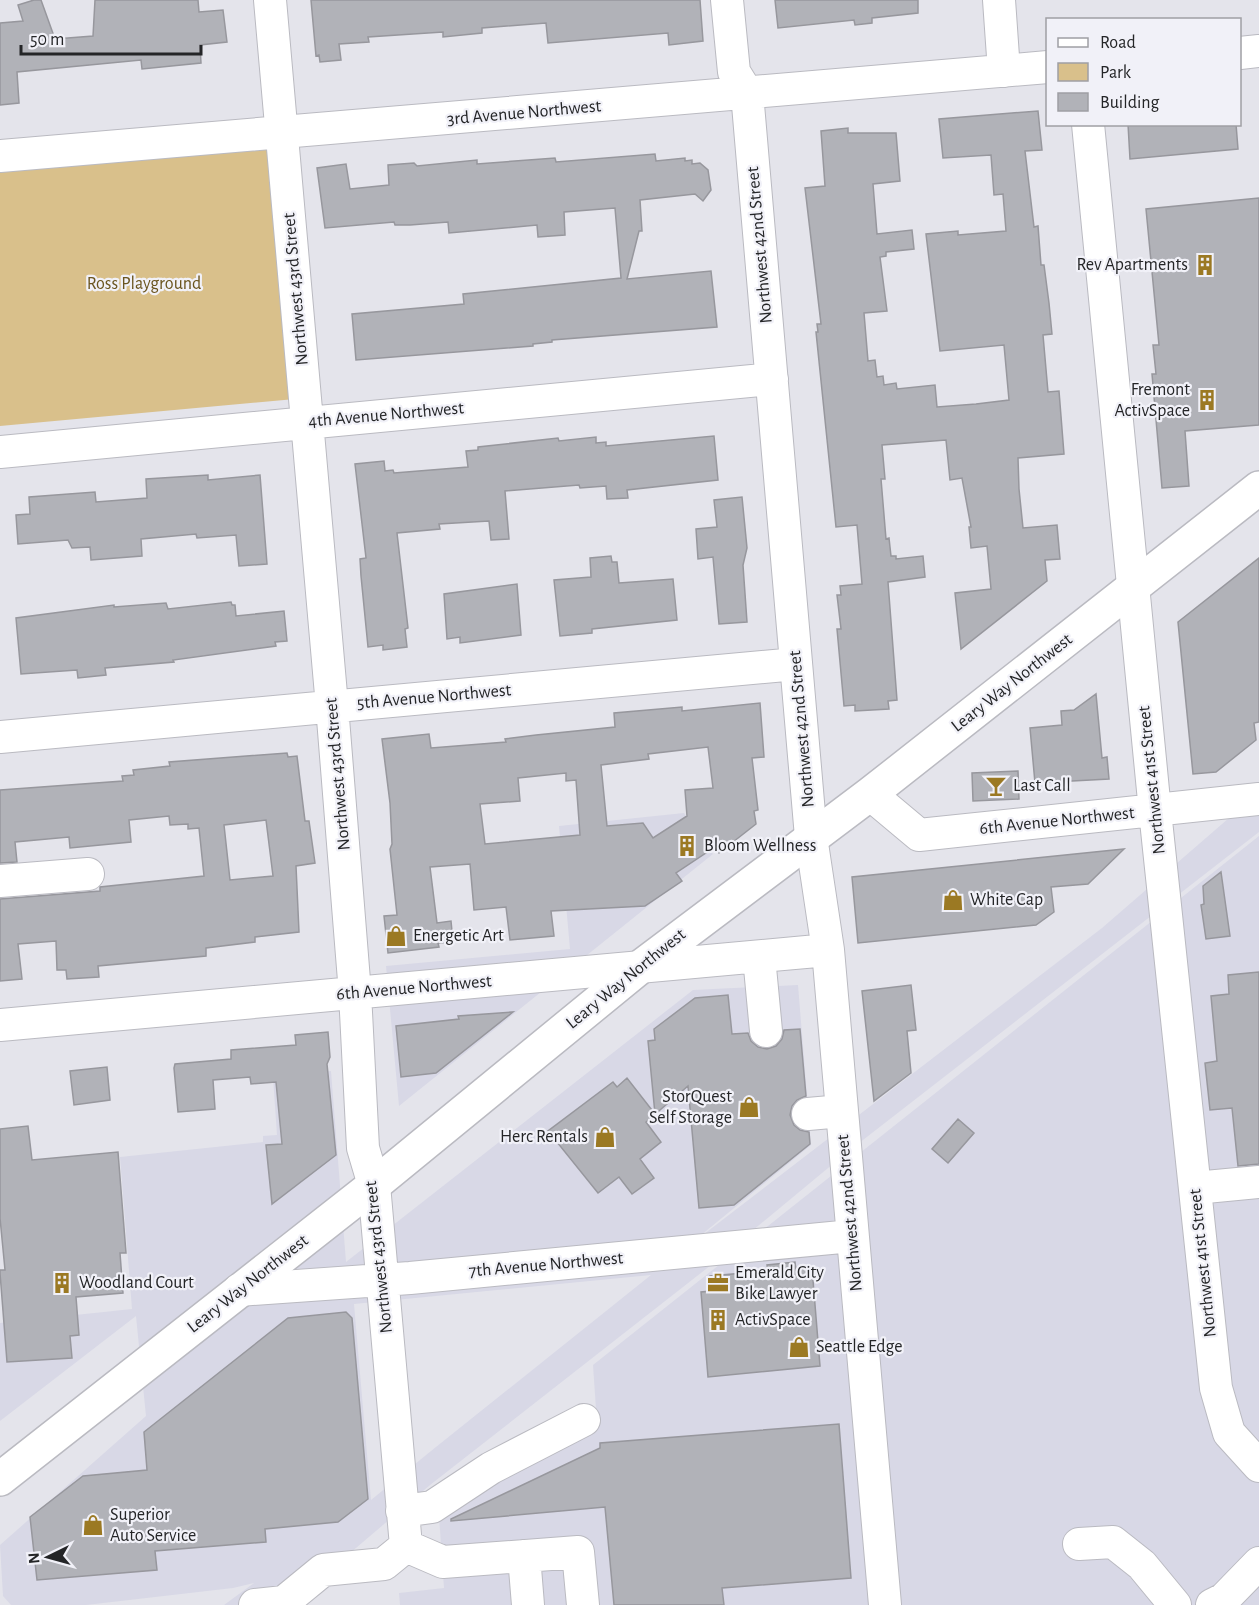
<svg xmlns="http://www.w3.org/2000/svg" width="1259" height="1605" font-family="'Alegreya Sans',sans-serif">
<rect width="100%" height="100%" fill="#e4e4eb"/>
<path fill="#d8d8e6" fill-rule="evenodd" d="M1259,792V832L845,1154L706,1269L430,1485L289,1605H224L254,1583L233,1588L86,1605H11L3,1596L0,1545L146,1416L136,1316L0,1421V1323L132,1309L120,1157L263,1142V1136L277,1135L273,1077L331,1071L346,1262L693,990L798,985L811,1145L678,1254L1102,928ZM651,1275L431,1451L371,1500L354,1304Z
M684,813L713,854L399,1106L386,966L570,949L559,826Z
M1259,836V1605H400L399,1593L444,1588L438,1501L597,1424L593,1365Z"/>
<path fill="#d9c08b" d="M270,145L295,399L0,426V168Z"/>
<path fill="#b1b2b8" stroke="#97979d" stroke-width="1.5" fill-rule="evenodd" d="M34,0H41L55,39L93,36L95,0H198L199,12L223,10L227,42L200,45L201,63L142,69L141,60L17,72L19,103L0,105V23L23,21L18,5Z
M311,0H700L703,41L669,45L668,33L548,43L546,23L482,28V33L443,37V32L368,37L369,42L339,44L341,60L320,62L319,55L316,56Z
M775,0H918V13L872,18V23L855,25L854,20L778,28Z
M1038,111L1042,150L1025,151L1034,227L1038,226L1041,265H1044L1049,303L1052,334L1043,335L1048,392L1059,391L1064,454L1018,458L1019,489L1023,528L1057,525L1060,559L1045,560L1047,581L961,649L955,593L991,589L987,546L971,548L969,527H971L962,478L950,480L946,440L882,445L885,479H881L886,539L889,538L891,556H896V559L923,556L925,577L888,582L897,700L888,701L889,709L855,711V705L844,706L837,629H841L837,595H841L840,586L862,584L857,525L836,527L816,332H818L817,324H821L805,188L825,186L821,131L848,128V133H896L900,181L873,184L877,234L912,230L914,249L886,252V256L880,257L887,311L864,313L868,361L875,360L877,377L883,376L884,385L896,383L897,389L935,385L937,407L976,404L1009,400L1004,345L940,351L926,234L958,231V235L1006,231L1003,194L994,195L991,155L943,158L939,119Z
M1128,124H1236L1238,149L1130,159Z
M655,154L656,161L685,158V161L692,160V164L700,163L708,170L711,190L703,201L695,194L640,200L642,231H639L627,279L711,271L717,327L552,340V342L533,344V346L356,360L352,314L464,304L463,294L621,278L615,208L564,212L565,235L538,237L537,225L449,233L448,222L410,225H395L394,222L325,228L317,168L346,164L350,189L389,185L388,165L414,163L417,166L477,160V164L555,158L556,162Z
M1259,198V425L1185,431L1189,486L1162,488L1152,374H1156L1153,345H1159L1146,209Z
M714,436L718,480L627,490L628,498L607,499L606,486L580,488L579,485L505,491L509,539L491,540L489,521L439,524L440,529L397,533L408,628L405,629L407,647L383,650V645L368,647L361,576L360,559L366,558L355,464L384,461L385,471L393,470L394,473L468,467L466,451L478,450V447L558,438L559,441L596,437V443L606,442V446Z
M208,475V480L260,475L267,564L239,566L236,535L197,538L196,534L141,539L142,556L91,560L90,547L72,548L68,540L18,544L16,515L30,514L29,497L95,492L96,502L147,498L146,479Z
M742,497L747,548L743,565L747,622L719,624L713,557L698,559L696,529L717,527L714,500Z
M611,556L612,562H617L619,583L673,579L677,620L592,629V633L560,636L554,580L591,577L590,558Z
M1259,558V722L1254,723L1256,740L1216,772L1193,774L1178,622Z
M517,584L521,635L460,643V637L447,639L444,594Z
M231,602L232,605H235L236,616L284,611L287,641L275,642L276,646L173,660L174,662L105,668L106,675L78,678L77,670L21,674L16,618L114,605V607L166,603L168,609Z
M1096,694L1102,758L1107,757L1109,779L1035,783L1030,728L1062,725L1061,711L1074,710Z
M760,703L764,757L752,758L758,810L754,811L756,824L719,853L715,847L676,873L682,881L645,906L551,911L554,936L510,940L506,907L474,910L470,864L430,867L437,923L451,921L453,942L438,943L439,947L388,953L384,916L397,915L390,849L392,844L390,803L382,739L429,734L431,748L506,742L505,739L536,735L615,727L614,713L682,707V711ZM708,747L713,788L685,790L687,816L653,838L643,823L607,826L601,765L649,759L648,754ZM566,773V781L576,780L580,835L485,844L480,804L520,801L518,778Z
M287,753L288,757L297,756L305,821H309L315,863L296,866L299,932L255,937V942L206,948V956L98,966L99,977L67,979L66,970H57L56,941L18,944L22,979L0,981V899L100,891V887L204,876L199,828L188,829V824L170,825L169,816L129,820L131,842L70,848L69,837L15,842L17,862L0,863V790L123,781L122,776L134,775L133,770L170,766L169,762ZM266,820L273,876L230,880L224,825Z
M1018,771L1019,799L973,801L972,773Z
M1124,849L1088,884L1051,887L1054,912L1036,925L858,943L852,877Z
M1221,872L1230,936L1206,939L1201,905L1204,904L1203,886Z
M1259,972V1164L1238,1166L1232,1108L1210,1110L1205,1063L1217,1061L1211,996L1229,994L1228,975Z
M911,985L916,1030L907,1031L911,1073L874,1101L862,991Z
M728,995L732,1034L748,1033L751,1041L758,1047L767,1049L776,1046L782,1039L784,1030L800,1029L806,1096L797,1100L792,1106L790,1115L794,1125L800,1130L809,1132L810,1144L734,1205L699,1208L688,1086L646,1122L661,1142L640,1159L654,1178L632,1194L619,1177L598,1193L548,1131L613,1082L617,1087L627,1078L655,1114L648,1041L655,1040L654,1029L695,998Z
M513,1012L436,1073L401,1077L396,1026L459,1019L458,1016Z
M328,1032L330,1057L327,1064L336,1155L272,1204L266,1145L282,1144L276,1082L251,1084L250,1077L213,1080L215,1109L178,1112L174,1068L175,1064L231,1059V1050L296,1045L295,1035Z
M107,1067L110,1100L74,1105L70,1071Z
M958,1119L974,1133L948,1163L932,1149Z
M28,1126L32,1160L118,1152L126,1253H120L123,1293L76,1297L79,1335L70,1336L72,1358L7,1362L0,1273V1270H5L0,1218V1129Z
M795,1262L796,1270L812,1268L820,1366L708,1377L701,1292L711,1291L710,1276L768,1271L767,1265Z
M346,1312L352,1318L368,1499L338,1522L265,1529L266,1542L155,1551L157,1570L37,1580L30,1517L83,1476L147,1470L144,1432L288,1318Z
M839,1424L851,1578L722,1588L724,1605H614L605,1507L451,1521V1519L600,1448V1443Z"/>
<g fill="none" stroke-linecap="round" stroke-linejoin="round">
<defs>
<path id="minor" d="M270,0L332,706L355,993L363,1148L374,1185L406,1546
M727,0L734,72L747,93L811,837L828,950L885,1605
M999,0L1004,71
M1240,53L1259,51
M1088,124L1155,811L1216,1388L1229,1433L1259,1466
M0,156L1048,67
M0,452L772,379
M0,737L796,664
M870,794L919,835L1259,799
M0,881L88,874
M759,957L766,1031
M0,1025L828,950
M808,1114L842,1111
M1195,1188L1259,1182
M239,1290L410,1278L852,1236
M402,1511L432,1507L491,1468L584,1420
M1079,1544L1113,1542L1142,1565L1175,1605
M406,1546L443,1562L578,1552L583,1605
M524,1556L528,1605
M255,1605L284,1602L323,1570L384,1564L406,1546
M1212,1605L1224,1599L1259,1563"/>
<path id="major" d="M0,1479L374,1185L639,968L870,794L1259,488"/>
</defs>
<use href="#minor" stroke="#babac1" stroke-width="34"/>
<use href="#major" stroke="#babac1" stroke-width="36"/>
<use href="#minor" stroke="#fff" stroke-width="32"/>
<use href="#major" stroke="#fff" stroke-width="33"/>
</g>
<defs>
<symbol id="building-bare" viewBox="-9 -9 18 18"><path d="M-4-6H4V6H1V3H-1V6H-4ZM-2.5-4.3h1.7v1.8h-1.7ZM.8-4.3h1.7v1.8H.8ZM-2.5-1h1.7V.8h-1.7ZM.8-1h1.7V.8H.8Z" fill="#9b7923" stroke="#f1f1f8" stroke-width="2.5" paint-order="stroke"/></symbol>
<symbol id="bar-bare" viewBox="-9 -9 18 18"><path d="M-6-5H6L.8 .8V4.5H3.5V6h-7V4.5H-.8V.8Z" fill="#9b7923" stroke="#f1f1f8" stroke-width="2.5" paint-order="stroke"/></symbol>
<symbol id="shop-bare" viewBox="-9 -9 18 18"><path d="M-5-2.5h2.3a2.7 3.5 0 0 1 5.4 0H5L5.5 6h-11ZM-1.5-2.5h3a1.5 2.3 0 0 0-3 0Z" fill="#9b7923" stroke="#f1f1f8" stroke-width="2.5" paint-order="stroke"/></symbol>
<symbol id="office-bare" viewBox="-9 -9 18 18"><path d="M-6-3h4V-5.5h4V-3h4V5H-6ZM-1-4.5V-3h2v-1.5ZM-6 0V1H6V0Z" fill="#9b7923" stroke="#f1f1f8" stroke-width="2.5" paint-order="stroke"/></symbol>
</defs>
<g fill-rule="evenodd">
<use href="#building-bare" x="1190" y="250" width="30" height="30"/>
<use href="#building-bare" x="1192" y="385" width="30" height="30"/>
<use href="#bar-bare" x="981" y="771" width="30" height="30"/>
<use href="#building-bare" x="672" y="831" width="30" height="30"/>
<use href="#shop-bare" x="938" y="885" width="30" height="30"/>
<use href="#shop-bare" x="381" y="921" width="30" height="30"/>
<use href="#shop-bare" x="734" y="1092" width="30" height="30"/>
<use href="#shop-bare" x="590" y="1122" width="30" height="30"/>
<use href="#building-bare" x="47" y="1268" width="30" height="30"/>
<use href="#office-bare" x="703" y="1268" width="30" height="30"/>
<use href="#building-bare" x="703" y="1305" width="30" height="30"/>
<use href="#shop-bare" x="784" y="1332" width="30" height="30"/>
<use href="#shop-bare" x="78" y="1510" width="30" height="30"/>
</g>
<g text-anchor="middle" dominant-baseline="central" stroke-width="4.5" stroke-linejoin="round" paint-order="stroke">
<g font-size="18" fill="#242527" stroke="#f1f1f8">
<text transform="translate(524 113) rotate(-5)">3rd Avenue Northwest</text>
<text transform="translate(760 245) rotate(-95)">Northwest 42nd Street</text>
<text transform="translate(296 289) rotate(-95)">Northwest 43rd Street</text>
<text transform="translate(386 415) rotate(-5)">4th Avenue Northwest</text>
<text transform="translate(1012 683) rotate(-38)">Leary Way Northwest</text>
<text transform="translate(434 697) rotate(-5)">5th Avenue Northwest</text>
<text transform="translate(802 729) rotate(-95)">Northwest 42nd Street</text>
<text transform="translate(338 774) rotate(-95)">Northwest 43rd Street</text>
<text transform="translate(1152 780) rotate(-96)">Northwest 41st Street</text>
<text transform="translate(1057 821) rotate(-6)">6th Avenue Northwest</text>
<text transform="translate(626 979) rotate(-39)">Leary Way Northwest</text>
<text transform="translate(414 988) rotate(-5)">6th Avenue Northwest</text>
<text transform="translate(850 1213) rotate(-95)">Northwest 42nd Street</text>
<text transform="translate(379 1257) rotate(-96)">Northwest 43rd Street</text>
<text transform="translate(1203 1263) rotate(-96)">Northwest 41st Street</text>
<text transform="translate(546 1265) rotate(-5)">7th Avenue Northwest</text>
<text transform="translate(248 1284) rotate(-38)">Leary Way Northwest</text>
</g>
<g font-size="18" fill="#242527" stroke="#f1f1f8" text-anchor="start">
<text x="1188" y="265" text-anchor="end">Rev Apartments</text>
<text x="1190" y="390" text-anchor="end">Fremont<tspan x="1190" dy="21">ActivSpace</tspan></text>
<text x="1013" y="786">Last Call</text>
<text x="704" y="846">Bloom Wellness</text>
<text x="970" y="900">White Cap</text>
<text x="413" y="936">Energetic Art</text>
<text x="732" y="1097" text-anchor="end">StorQuest<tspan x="732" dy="21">Self Storage</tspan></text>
<text x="588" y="1137" text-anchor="end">Herc Rentals</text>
<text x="735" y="1273">Emerald City<tspan x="735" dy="21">Bike Lawyer</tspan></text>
<text x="79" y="1283">Woodland Court</text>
<text x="735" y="1320">ActivSpace</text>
<text x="816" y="1347">Seattle Edge</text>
<text x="110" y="1515">Superior<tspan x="110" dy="21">Auto Service</tspan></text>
</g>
<g font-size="18" fill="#6a541e" stroke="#f1f1f8">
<text x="144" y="284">Ross Playground</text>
</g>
</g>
<rect x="1046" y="18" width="195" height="108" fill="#f1f1f8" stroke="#9f9fa4" stroke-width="1.5"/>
<rect x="1058" y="38" width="30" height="9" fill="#ffffff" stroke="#9f9fa4" stroke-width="1.5"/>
<text x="1100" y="48" font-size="18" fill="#242527">Road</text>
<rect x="1058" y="63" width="30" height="18" fill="#d9c08b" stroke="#9f9fa4" stroke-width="1.5"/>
<text x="1100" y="78" font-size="18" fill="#242527">Park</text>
<rect x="1058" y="93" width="30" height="18" fill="#b1b2b8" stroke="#9f9fa4" stroke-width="1.5"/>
<text x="1100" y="108" font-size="18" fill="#242527">Building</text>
<g transform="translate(48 1557) rotate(265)" stroke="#f1f1f8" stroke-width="4.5" paint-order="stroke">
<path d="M0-4.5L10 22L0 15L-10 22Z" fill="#242527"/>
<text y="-9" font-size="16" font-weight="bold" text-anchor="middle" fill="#242527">N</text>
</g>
<path d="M21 45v9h180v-9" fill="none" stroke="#242527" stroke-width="3"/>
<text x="30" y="45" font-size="18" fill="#242527" stroke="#f1f1f8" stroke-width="4.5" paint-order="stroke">50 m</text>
</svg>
